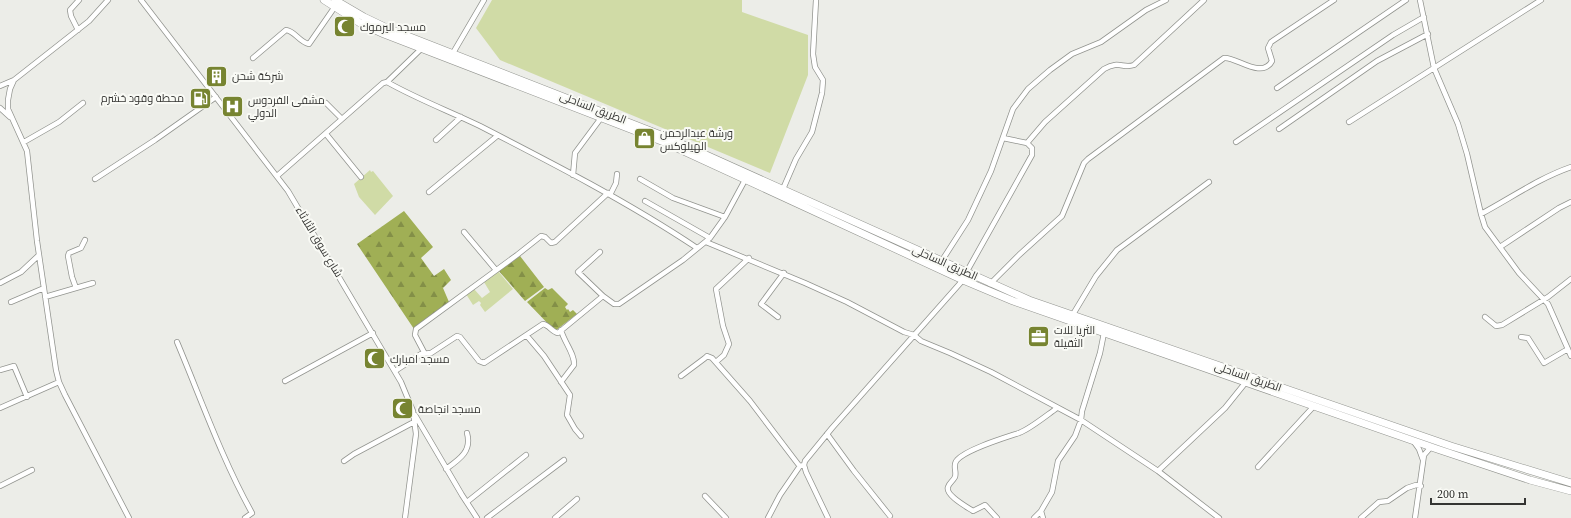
<svg xmlns="http://www.w3.org/2000/svg" width="1571" height="518" font-family="'Source Serif 4',Cairo,serif">
<defs>
<pattern id="forest-firs" width="22" height="20" patternUnits="userSpaceOnUse"><rect width="22" height="20" fill="#a0af55"/><path d="M5 1l3.5 6h-7zM16 11l3.5 6h-7z" fill="#838f47"/></pattern>
</defs>
<rect width="100%" height="100%" fill="#ecede8"/>
<path fill="#d0dba6" d="M492,0H742V12L808,35V75L770,173L500,60L476,28Z
M370,170L371,172L373,171L393,196L375,215L359,197L354,184Z
M498,271L513,289L485,312L480,305L481,303L479,301L473,305L466,294L474,289L482,298L490,292L484,282Z"/>
<path fill="url(#forest-firs)" d="M404,211L433,247L421,258L434,276L444,269L451,280L443,288L449,302L414,329L357,244Z
M520,256L544,287L525,301L498,270Z
M545,288L548,290L552,288L568,304L565,307L567,310L568,309L570,312L573,310L577,314L555,331L527,302Z"/>
<g fill="none" stroke-linecap="round" stroke-linejoin="round">
<defs>
<path id="minor" d="M108,0L89,21L14,80L10,89L8,100V109L27,151L37,241L56,370L59,382L65,395L129,518
M141,0L288,191L401,382L413,411L416,434L405,518
M1420,0L1434,68L1458,124L1467,154L1481,214L1485,227L1519,273L1548,304L1571,356
M78,30L71,16L70,10L79,0
M453,53L484,0
M253,58L286,30C295,31 299,42 309,44L334,8
M387,82L421,49
M0,86L14,80
M1277,88L1406,0
M326,103L342,119
M0,108L10,117
M1349,122L1541,0
M1279,129L1377,61L1428,34
M326,134L361,177
M1003,138L1027,143L1045,122L1104,69C1119,60 1123,69 1134,65L1204,0
M436,140L461,117
M24,142L59,122L83,103
M1236,142L1393,35L1424,17
M573,175L575,153L601,118
M277,176L383,83L387,82C417,99 449,111 480,126C554,164 628,202 697,248
M95,179L155,140L216,97
M640,179L673,198L725,217
M783,189L796,159L812,132L822,93L823,80L815,67L813,54L816,0
M429,192L497,136
M610,195L616,183L617,174
M645,201L710,238
M1481,214C1511,198 1539,178 1571,167
M464,232L496,270
M706,242L805,283L847,302L904,332L914,335L921,341L950,353L991,372L1081,420L1158,471L1219,518
M1500,247L1559,208L1571,202
M600,252L578,272L603,296
M941,262L968,220L991,171L1013,109L1028,89L1050,70L1072,54L1101,42L1146,10L1166,0
M966,273L1032,155V148L1027,143
M0,283L21,272L39,255
M990,284L1019,255L1062,216L1084,163L1088,159L1224,58C1235,56 1262,80 1272,61L1268,48L1271,42L1334,0
M76,288L72,277L68,256L69,253L81,248L85,240
M45,297L93,283
M11,302L44,288
M1072,316L1096,276L1117,250L1209,182
M778,317L761,304L784,273
M1485,317L1496,326L1502,325L1548,297L1571,279
M561,330C564,342 575,354 574,365L561,382
M527,336L544,356L570,395L567,415L575,429L581,436
M1521,337L1528,338L1544,363L1568,349
M177,342C201,399 222,459 252,513L245,518
M425,354L415,335L416,329L517,255L541,236L545,237L551,243L555,242L608,193
M716,362L724,355L729,344L723,326L716,289L749,258
M0,370L14,366L27,397
M395,371L421,354L431,353L457,336L460,337L479,361L484,363L543,324C549,325 552,332 558,333L603,296L614,304H619L683,260L710,238L725,217L745,180
M681,376L705,358L707,356L712,358L750,401L798,464L800,466L804,465
M285,381L373,333
M0,408L59,382
M415,415L462,495L477,518
M827,434L854,471L890,516
M1414,442L1419,449L1423,460
M344,461L354,454L414,422
M1258,467L1314,406
M446,469C460,459 472,451 467,433
M1158,471L1225,408L1246,382
M0,486L32,470
M705,496L726,518
M467,502L526,455
M487,518L564,460
M555,518L577,499
M768,518L780,495L800,466
M828,518L806,472L804,465L805,461L832,428L963,280
M997,518L985,505L973,511C967,507 945,495 948,487C949,483 953,481 955,477C957,471 952,465 957,460C967,449 1004,438 1019,433C1030,429 1047,415 1057,408
M1034,518L1041,511
M1043,518L1041,511L1052,492L1058,461L1075,436L1081,420L1082,411L1100,353L1104,333
M1361,518L1379,502L1388,501L1407,488L1416,485L1421,486
M1415,518L1424,455L1431,447"/>
<path id="highway" d="M324,0L360,23L384,34L664,142L963,280L1013,301L1437,449L1530,480L1571,491
M335,0L364,17L387,28L666,137L1029,300L1451,446L1571,483"/>
</defs>
<use href="#minor" stroke="#92948f" stroke-width="6"/>
<use href="#highway" stroke="#92948f" stroke-width="8"/>
<use href="#minor" stroke="#fff" stroke-width="4.5"/>
<use href="#highway" stroke="#fff" stroke-width="7"/>
</g>
<defs>
<symbol id="mosque-square" viewBox="-11 -11 22 22"><rect x="-9" y="-9" width="18" height="18" rx="4" fill="#778431" stroke="#f9faf5"/><path d="M3.5-4.9A6 6 0 1 0 3.5 4.9A5 5 0 1 1 3.5-4.9Z" fill="#fff"/></symbol>
<symbol id="building-square" viewBox="-11 -11 22 22"><rect x="-9" y="-9" width="18" height="18" rx="4" fill="#778431" stroke="#f9faf5"/><path d="M-4-6H4V6H1V3H-1V6H-4ZM-2.5-4.3h1.7v1.8h-1.7ZM.8-4.3h1.7v1.8H.8ZM-2.5-1h1.7V.8h-1.7ZM.8-1h1.7V.8H.8Z" fill="#fff"/></symbol>
<symbol id="fuel-square" viewBox="-11 -11 22 22"><rect x="-9" y="-9" width="18" height="18" rx="4" fill="#778431" stroke="#f9faf5"/><path d="M-5.5-6h7V0h2V4h1.3V-2.5L3-4.5l.8-.8L6-3V5H2.5V1h-1V6h-7ZM-4.2-4.7v3.2H.2V-4.7Z" fill="#fff"/></symbol>
<symbol id="hospital-square" viewBox="-11 -11 22 22"><rect x="-9" y="-9" width="18" height="18" rx="4" fill="#778431" stroke="#f9faf5"/><path d="M-5-5h3v3.5h4V-5h3V5h-3V1.5h-4V5h-3Z" fill="#fff"/></symbol>
<symbol id="shop-square" viewBox="-11 -11 22 22"><rect x="-9" y="-9" width="18" height="18" rx="4" fill="#778431" stroke="#f9faf5"/><path d="M-5-2.5h2.3a2.7 3.5 0 0 1 5.4 0H5L5.5 6h-11ZM-1.5-2.5h3a1.5 2.3 0 0 0-3 0Z" fill="#fff"/></symbol>
<symbol id="office-square" viewBox="-11 -11 22 22"><rect x="-9" y="-9" width="18" height="18" rx="4" fill="#778431" stroke="#f9faf5"/><path d="M-6-3h4V-5.5h4V-3h4V5H-6ZM-1-4.5V-3h2v-1.5ZM-6 0V1H6V0Z" fill="#fff"/></symbol>
</defs>
<g fill-rule="evenodd">
<use href="#mosque-square" x="332" y="14" width="25" height="25"/>
<use href="#building-square" x="204" y="64" width="25" height="25"/>
<use href="#fuel-square" x="188" y="86" width="25" height="25"/>
<use href="#hospital-square" x="220" y="94" width="25" height="25"/>
<use href="#shop-square" x="632" y="126" width="25" height="25"/>
<use href="#office-square" x="1026" y="324" width="25" height="25"/>
<use href="#mosque-square" x="362" y="346" width="25" height="25"/>
<use href="#mosque-square" x="390" y="396" width="25" height="25"/>
</g>
<g text-anchor="middle" dominant-baseline="central" stroke-width="4" stroke-linejoin="round" paint-order="stroke">
<g font-size="11" fill="#343432" stroke="#f9faf5" text-anchor="start">
<text x="360" y="27">مسجد اليرموك</text>
<text x="232" y="76">شركة شحن</text>
<text x="184" y="98" text-anchor="end">محطة وقود خشرم</text>
<text x="248" y="100">مشفى الفردوس<tspan x="248" dy="13">الدولي</tspan></text>
<text x="660" y="133">ورشة عبدالرحمن<tspan x="660" dy="13">الهيلوكس</tspan></text>
<text x="1054" y="330">الثريا للات<tspan x="1054" dy="13">الثقيلة</tspan></text>
<text x="390" y="359">مسجد امبارك</text>
<text x="418" y="409">مسجد انجاصة</text>
</g>
<g font-size="11" fill="#343432" stroke="#f9faf5">
<text transform="translate(593 108) rotate(21)">الطريق الساحلى</text>
<text transform="translate(319 242) rotate(59)">شارع سوق الثلاثاء</text>
<text transform="translate(945 263) rotate(24)">الطريق الساحلى</text>
<text transform="translate(1248 377) rotate(19)">الطريق الساحلى</text>
</g>
</g>
<path d="M1431 498v6h94v-6" fill="none" stroke="#343432" stroke-width="2"/>
<text x="1437" y="498" font-size="12" fill="#343432" stroke="#f9faf5" stroke-width="3" paint-order="stroke">200 m</text>
</svg>
